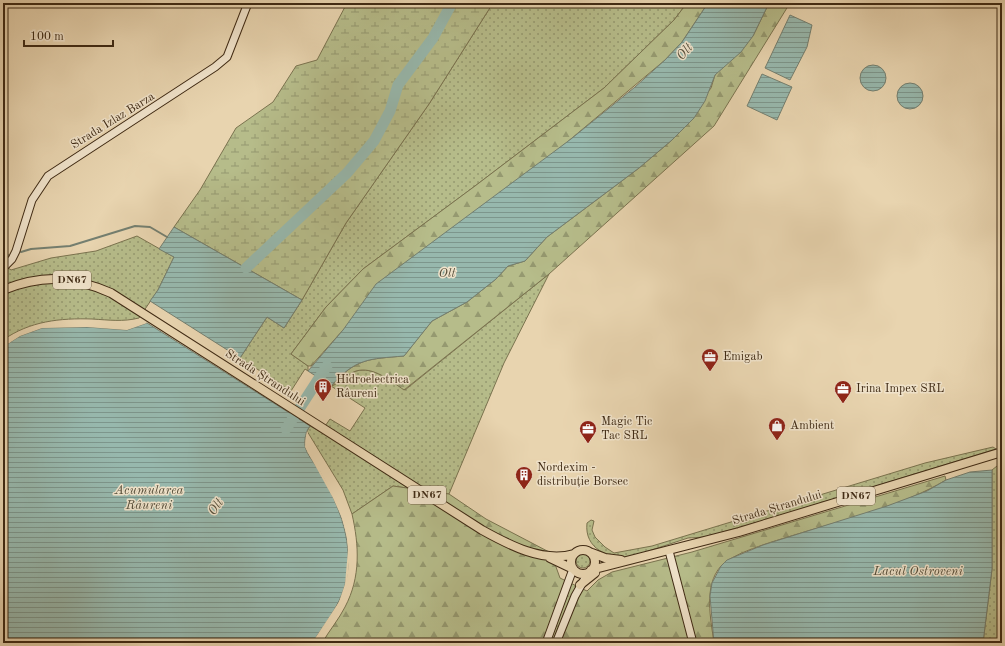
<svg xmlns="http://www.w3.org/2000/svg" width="1005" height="646" font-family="'Old Standard TT',serif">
<defs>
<pattern id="grass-dots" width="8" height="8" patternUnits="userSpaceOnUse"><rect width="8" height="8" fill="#b6bc8a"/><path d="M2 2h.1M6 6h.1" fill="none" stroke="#959970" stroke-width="1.8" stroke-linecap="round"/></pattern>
<pattern id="forest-firs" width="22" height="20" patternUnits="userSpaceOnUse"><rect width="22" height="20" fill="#b6bc8a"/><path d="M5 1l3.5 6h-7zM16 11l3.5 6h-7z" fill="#959970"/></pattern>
<pattern id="wetland-marsh" width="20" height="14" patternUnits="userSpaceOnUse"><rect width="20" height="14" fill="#b6bc8a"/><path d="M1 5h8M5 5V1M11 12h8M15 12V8" fill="none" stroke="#959970"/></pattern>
<pattern id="water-rules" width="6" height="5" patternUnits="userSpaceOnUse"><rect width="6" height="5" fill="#97b8ad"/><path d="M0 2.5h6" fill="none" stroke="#7d968c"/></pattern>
</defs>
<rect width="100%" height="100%" fill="#e8d4af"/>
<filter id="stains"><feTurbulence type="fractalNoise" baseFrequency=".005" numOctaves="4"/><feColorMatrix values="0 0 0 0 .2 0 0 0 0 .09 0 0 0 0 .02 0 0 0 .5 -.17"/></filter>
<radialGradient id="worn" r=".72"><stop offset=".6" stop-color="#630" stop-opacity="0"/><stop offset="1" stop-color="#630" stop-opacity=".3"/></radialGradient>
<path fill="url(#grass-dots)" stroke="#7a734f" d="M493,3H687L674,20L604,88L475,186L363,269L326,307L291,354L308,366V371L305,369L291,391L240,358L267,317L284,328L302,300L346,223L429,104Z
M137,236L174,257L158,290L139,318C123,322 109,320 92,319C60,318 30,321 3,340V264L11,270L51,258L96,251Z
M549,274L504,363L449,494L393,486L352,514L343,490L307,431L310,426L321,432L330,419L350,431L365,408L331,386C341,383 347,374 356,371C373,366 391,381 405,390Z
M993,447L996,449L765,520L705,537L688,538L630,557C609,559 584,549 587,523L591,520L594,521L592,530L595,537L605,547L614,553L652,546L925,463Z
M1002,462V643H983L992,569V470Z
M576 561a7 7 0 1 1 14 0a7 7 0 1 1-14 0Z"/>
<path fill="url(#forest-firs)" stroke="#7a734f" d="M687,3H708L682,42L665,60L343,330L311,366H308L291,354L326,307L363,269L475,186L604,88L674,20Z
M769,3H790L714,126L549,274L404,390C391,381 373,366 356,371C347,374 341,383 331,386C356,358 369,359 404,356L432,321L467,302L496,279L508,266L525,261L547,237L639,168L672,140L711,88L715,75L753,36Z
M945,476L946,480C902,506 850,518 801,533C782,539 733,552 721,566C703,586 711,620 714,643H322C329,631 339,619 345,607C361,577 359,545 352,514L393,486L449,494L486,519L551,553L560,578L587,591L598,580L612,572L692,552Z"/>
<path fill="url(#wetland-marsh)" stroke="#7a734f" d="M347,3H493L429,104L346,223L302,300L174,227L200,190L236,128L273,102L296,66L317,60Z"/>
<path fill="url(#water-rules)" stroke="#747f70" d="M708,3H769L753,36L741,52L715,75L705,101L694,118L672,140L639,168L547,237L525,261L508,266L496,279L467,302L432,321L404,356C369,359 356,358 331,386L308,371L343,330L376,284L571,139L635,87L665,60L682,42Z
M790,15L812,25L807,47L790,80L765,68Z
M860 78a13 13 0 1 1 26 0a13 13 0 1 1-26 0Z
M762,74L792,87L777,120L747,106Z
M897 96a13 13 0 1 1 26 0a13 13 0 1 1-26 0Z
M174,227L302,300L284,328L267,317L240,358L150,301L158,290L174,257L159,249Z
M147,323L310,426C306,431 304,439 305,446C306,454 316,465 320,472C340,507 355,545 345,585C339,607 324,625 312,643H3V347L20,336L42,328L87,327L127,330Z
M992,470V569L983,643H714L710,596L712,583L721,566L727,560L763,545L887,506L927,491L946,480L970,472Z"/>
<path fill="#e8d4af" d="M144,322L147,323L127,330L87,327L42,328L20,336L3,347V345L19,335L42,326L87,325L127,328Z
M307,431L308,433L307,447L335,497L344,518L349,537L350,550L347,585L341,603L315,643H312L339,602L345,584L348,550L347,537L342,518L333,498L305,447Z"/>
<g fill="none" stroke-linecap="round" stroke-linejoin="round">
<path stroke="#747f70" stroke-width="2" d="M21,252L31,249L70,246L135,226L150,227L167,237
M3,257L8,255"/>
<path stroke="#97b8ad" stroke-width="11" d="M246,268L347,173L374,141L390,111L398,85L433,38L452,3
M286,429L327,366"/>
<defs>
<path id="secondary" d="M3,268L12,259L16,251L32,200L48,176L215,67L227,57L248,3
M669,551L693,643
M546,643L573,569
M556,643L575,596L588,573"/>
<path id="primary" d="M3,290C43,274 72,276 111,293L482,530C509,545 543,563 574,554
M571 562a12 12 0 1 1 24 0a12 12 0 1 1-24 0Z
M592,553L605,558L621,560
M550,558L573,569
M591,570L739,532L1002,452
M580,585L595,573"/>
</defs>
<use href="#secondary" stroke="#3f2a14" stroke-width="9"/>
<use href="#primary" stroke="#3f2a14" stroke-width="10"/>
<use href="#secondary" stroke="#f0e3cb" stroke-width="7"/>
<use href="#primary" stroke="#e8d4af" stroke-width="8"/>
</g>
<defs>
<symbol id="office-pin" viewBox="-11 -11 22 30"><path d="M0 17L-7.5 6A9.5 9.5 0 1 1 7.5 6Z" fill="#8f2418" stroke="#f0e3cb"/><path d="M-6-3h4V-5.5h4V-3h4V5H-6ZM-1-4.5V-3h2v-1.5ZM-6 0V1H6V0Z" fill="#fff"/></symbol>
<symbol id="building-pin" viewBox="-11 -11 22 30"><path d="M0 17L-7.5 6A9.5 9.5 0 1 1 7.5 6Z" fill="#8f2418" stroke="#f0e3cb"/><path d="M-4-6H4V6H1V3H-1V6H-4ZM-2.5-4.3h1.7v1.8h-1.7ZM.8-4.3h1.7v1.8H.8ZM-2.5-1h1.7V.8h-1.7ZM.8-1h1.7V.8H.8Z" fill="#fff"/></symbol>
<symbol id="shop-pin" viewBox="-11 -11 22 30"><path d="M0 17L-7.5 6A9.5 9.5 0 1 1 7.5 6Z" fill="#8f2418" stroke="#f0e3cb"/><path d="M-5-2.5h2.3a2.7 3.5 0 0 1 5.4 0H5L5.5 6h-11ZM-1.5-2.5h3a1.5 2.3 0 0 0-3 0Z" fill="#fff"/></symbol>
</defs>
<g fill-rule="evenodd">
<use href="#office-pin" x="700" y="347" width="20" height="27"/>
<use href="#building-pin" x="313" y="377" width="20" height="27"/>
<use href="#office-pin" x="833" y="379" width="20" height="27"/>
<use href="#shop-pin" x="767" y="416" width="20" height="27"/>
<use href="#office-pin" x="578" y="419" width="20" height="27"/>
<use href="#building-pin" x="514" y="465" width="20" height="27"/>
</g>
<g text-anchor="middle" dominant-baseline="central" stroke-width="3" stroke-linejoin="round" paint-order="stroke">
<g fill="#f0e3cb" stroke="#74624b" stroke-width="1">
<rect x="53" y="271" width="38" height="18" rx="3"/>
<rect x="408" y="486" width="38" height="18" rx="3"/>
<rect x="837" y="487" width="38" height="18" rx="3"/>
</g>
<g font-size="11" font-weight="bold" fill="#3f2a14">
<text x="72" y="280">DN67</text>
<text x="427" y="495">DN67</text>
<text x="856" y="496">DN67</text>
</g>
<g font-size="12" fill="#3f2a14" stroke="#f0e3cb">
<text transform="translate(113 121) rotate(-32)">Strada Izlaz Barza</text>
<text transform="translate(265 378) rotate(33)">Strada Ștrandului</text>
<text transform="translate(777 508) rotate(-17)">Strada Ștrandului</text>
</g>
<g font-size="12" fill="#3f2a14" stroke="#f0e3cb" text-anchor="start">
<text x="723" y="357">Emigab</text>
<text x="336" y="380">Hidroelectrica<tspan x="336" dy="14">Râureni</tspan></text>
<text x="856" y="389">Irina Impex SRL</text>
<text x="601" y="422">Magic Tic<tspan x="601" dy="14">Tac SRL</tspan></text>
<text x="790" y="426">Ambient</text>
<text x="537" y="468">Nordexim -<tspan x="537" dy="14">distribuție Borsec</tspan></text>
</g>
<g font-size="13" font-style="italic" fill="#554e3a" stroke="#f0e3cb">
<text transform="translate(685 52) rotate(-48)">Olt</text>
<text x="447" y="273">Olt</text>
<text x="149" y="490">Acumularea<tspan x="149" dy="15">Râureni</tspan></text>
<text transform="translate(216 507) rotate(-55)">Olt</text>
<text x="918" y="571">Lacul Ostroveni</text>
</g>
</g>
<rect width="1005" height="646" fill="none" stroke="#e8d4af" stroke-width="16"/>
<rect x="4" y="4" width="997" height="638" fill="none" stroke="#3f2a14" stroke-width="2"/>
<rect x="8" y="8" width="989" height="630" fill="none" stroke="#3f2a14"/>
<path d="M24 40v6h89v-6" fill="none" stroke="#3f2a14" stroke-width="2"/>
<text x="30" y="40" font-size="12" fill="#3f2a14" stroke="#f0e3cb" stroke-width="3" paint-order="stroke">100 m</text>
<rect width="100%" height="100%" filter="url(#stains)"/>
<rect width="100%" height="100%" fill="url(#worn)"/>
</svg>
